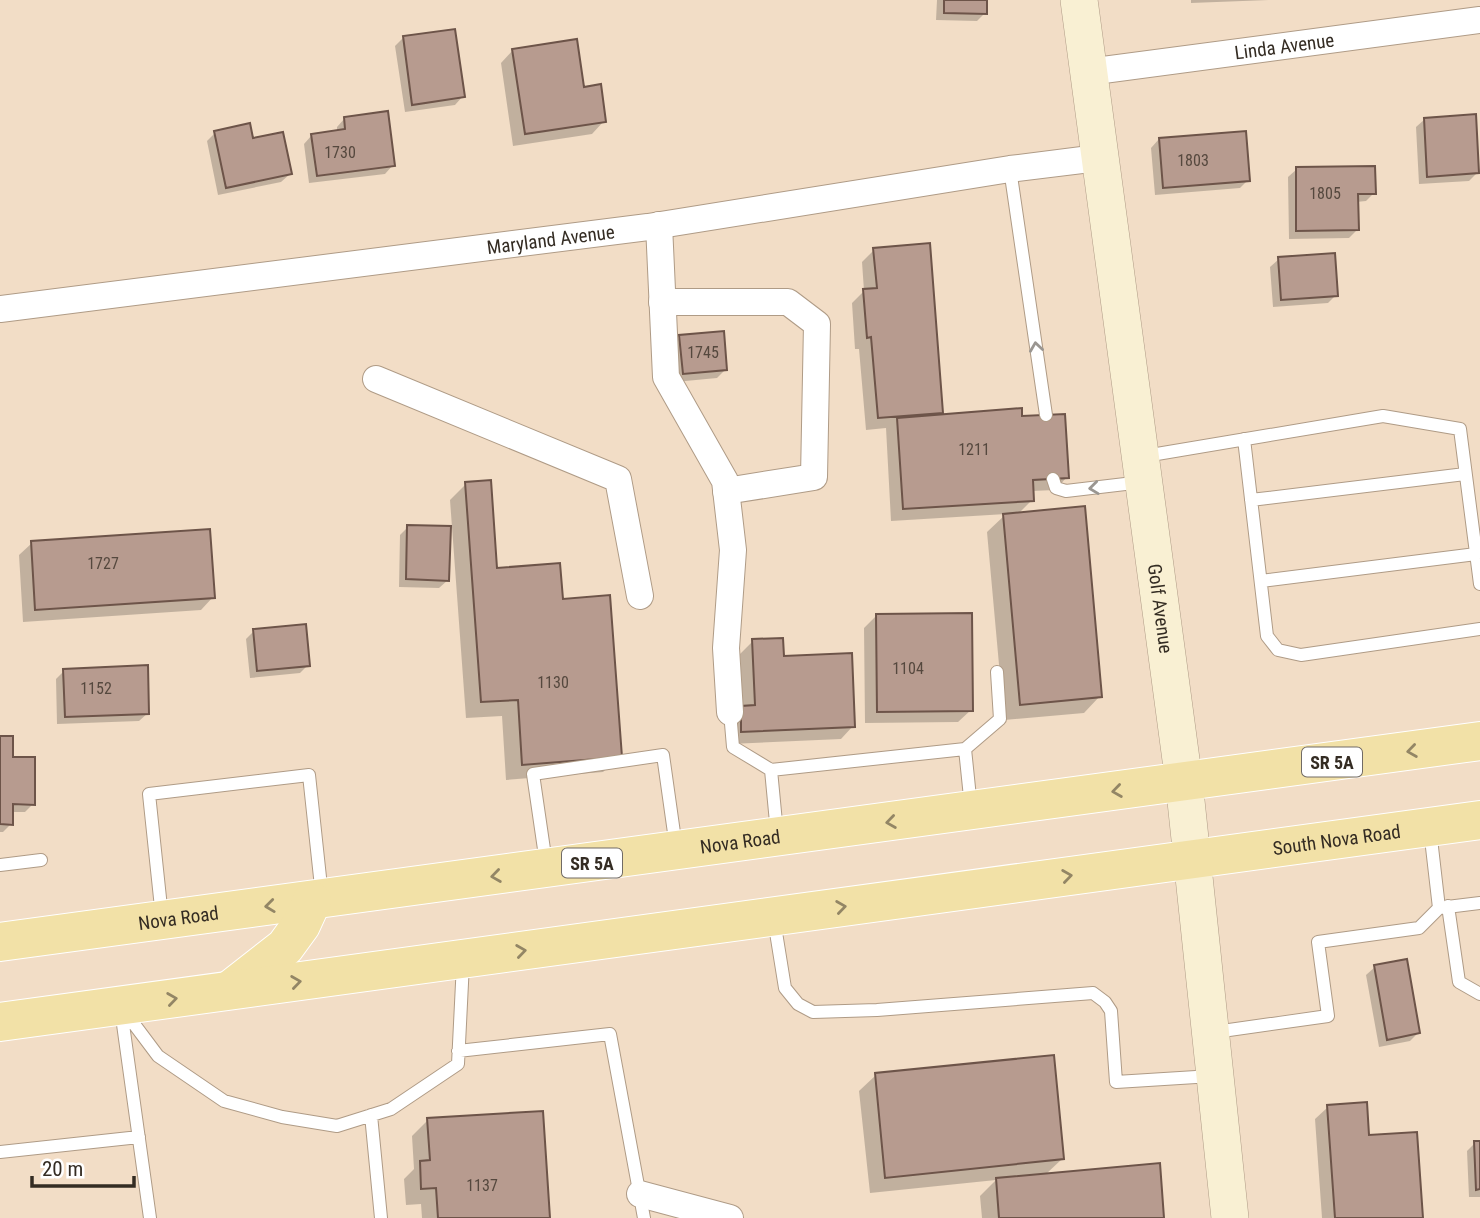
<svg xmlns="http://www.w3.org/2000/svg" width="1480" height="1218" font-family="'Roboto Condensed',sans-serif">
<rect width="100%" height="100%" fill="#f2ddc6"/>
<path fill="#0003" d="M937,0H985V13L977,21L936,20Z
M1191,0H1269L1191,3Z
M403,38L463,96L455,105L405,112L395,46Z
M513,50L583,89L604,121L592,134L513,146L501,63Z
M345,118L393,165L385,174L309,183L304,144L312,135L337,132V127Z
M1425,119L1477,173L1469,181L1419,184L1416,127Z
M215,133L251,140L290,174L281,182L218,195L207,141Z
M1159,139L1248,180L1240,188L1155,195L1151,148Z
M1297,169L1374,193L1366,201L1356,202L1357,230L1349,238L1289,239L1288,177Z
M928,245L942,416L1020,418L1067,477L1055,490L1032,491V500L1018,514L1100,696L1084,713L1004,720L987,532L1006,514L891,521L886,428L866,430L859,349H855L852,303L864,291L862,262L874,250Z
M1279,259L1336,295L1328,303L1273,307L1270,267Z
M680,337L725,370L717,378L675,382L672,345Z
M466,484L496,569L561,601L620,756L603,772L506,780L502,716L466,718L450,500Z
M408,527L448,580L439,588L399,587L400,535Z
M32,543L213,597L201,610L23,622L19,555Z
M876,616L971,710L958,722L865,723L864,628Z
M254,631L308,665L300,673L250,678L246,639Z
M753,641L782,658L853,726L841,739L730,744L729,720L743,707L740,654Z
M64,671L148,713L139,721L57,724L56,679Z
M0,737L33,804L25,812H11V824L3,832H0Z
M1375,967L1418,1033L1410,1041L1379,1047L1366,975Z
M876,1075L1062,1159L1045,1175L1163,1218H982L980,1196L996,1180L870,1193L859,1091Z
M1328,1107L1368,1137L1421,1218H1322L1315,1119Z
M428,1120L548,1218H422L421,1204L406,1205L404,1179L414,1169L412,1136Z
M1475,1143H1480V1197H1469L1467,1151Z"/>
<path fill="#b79b8f" stroke="#6d5449" stroke-width="2" d="M944,0H987V14L944,13Z
M455,29L465,97L412,105L403,36Z
M577,39L584,87L601,84L606,122L525,134L512,49Z
M388,111L395,166L317,176L311,134L345,129L344,117Z
M1476,114L1479,173L1427,177L1424,118Z
M250,123L253,138L283,132L292,174L226,188L214,131Z
M1246,131L1250,181L1163,188L1159,138Z
M1375,166L1376,194H1358L1359,230L1296,231V167Z
M930,243L943,413L878,418L871,337L867,338L863,289L877,288L873,248Z
M1335,253L1338,296L1281,300L1278,257Z
M724,331L727,370L683,374L679,335Z
M1022,408V416L1065,414L1069,478L1033,480L1034,501L903,509L897,418Z
M491,480L497,568L560,563L563,599L610,595L622,757L522,765L518,700L481,702L465,482Z
M1085,506L1102,697L1020,705L1003,514Z
M407,525L451,526L449,581L406,579Z
M210,529L215,598L35,610L31,541Z
M972,613L973,711L877,712L876,614Z
M306,624L310,666L257,671L253,629Z
M783,638L784,656L852,653L855,727L741,732V706L755,705L752,639Z
M148,665L149,714L65,717L63,669Z
M0,736H13V757H35V805L13,804V825L0,824Z
M1407,959L1420,1033L1387,1040L1374,965Z
M1054,1055L1064,1159L885,1178L875,1073Z
M1367,1102L1369,1135L1417,1132L1423,1218H1335L1327,1105Z
M543,1111L550,1218H438L436,1188L421,1189L420,1161L430,1160L427,1118Z
M1474,1141H1480V1189L1476,1190Z
M1160,1163L1164,1218H999L996,1178Z"/>
<g fill="none" stroke-linecap="round" stroke-linejoin="round">
<defs>
<path id="lane" d="M1010,169L1046,415
M1244,439L1267,636L1278,650L1301,655L1480,629
M1145,456L1383,416L1460,429L1480,584
M1053,479L1056,488L1066,491L1142,482
M1251,500L1465,474
M1261,581L1476,554
M730,712L733,747L771,770
M965,749L1000,719L997,672
M1430,830L1439,908L1480,903
M777,833L771,770L965,749L971,807
M546,863L533,774L663,755L676,847
M0,865L41,860
M1448,906L1459,982L1480,994
M162,917L149,794L309,775L322,896
M774,920L785,988L798,1004L813,1012L877,1010L1093,993L1105,1002L1111,1011L1116,1082L1212,1076
M121,1010L150,1218
M125,1012L158,1056L224,1101L282,1117L337,1126L391,1109L458,1064L463,963
M1215,1032L1328,1016L1318,942L1419,928L1439,908
M458,1051L610,1034L644,1218
M371,1115L381,1218
M0,1152L139,1137"/>
<g id="street">
<path id="s1" d="M1088,72L1480,20"/>
<path d="M659,225L666,377L725,481L733,550L726,648L730,712"/>
<path d="M662,302H788L817,324L814,477L726,491"/>
<path id="s2" d="M0,309L648,227L1010,169L1098,158"/>
<path d="M376,379L618,479L640,596"/>
<path d="M640,1194L730,1218"/>
</g>
<g id="secondary">
<path id="s3" d="M1079,0L1184,782L1230,1218"/>
</g>
<g id="primary">
<path id="s4" d="M0,942L1480,741"/>
<path d="M230,990L285,947L301,925L312,901"/>
<path id="s5" d="M0,1022L1480,820"/>
</g>
</defs>
<use href="#lane" stroke="#af9b86" stroke-width="14"/>
<use href="#street" stroke="#af9b86" stroke-width="28"/>
<use href="#secondary" stroke="#af9b86" stroke-width="38"/>
<use href="#primary" stroke="#fff" stroke-width="40"/>
<use href="#lane" stroke="#fff" stroke-width="12"/>
<use href="#street" stroke="#fff" stroke-width="26"/>
<use href="#secondary" stroke="#f9f0d3" stroke-width="37"/>
<use href="#primary" stroke="#f2e1a7" stroke-width="38"/>
</g>
<defs><path id="oneway-chevron" d="M-2-3.5L2.5 0L-2 3.5" fill="none" stroke-width="1.6" stroke-linecap="round" stroke-linejoin="round" transform="scale(1.75)"/></defs>
<g stroke="#9a9691">
<use href="#oneway-chevron" transform="translate(1036 347) rotate(-98)"/>
<use href="#oneway-chevron" transform="translate(1094 488) rotate(173)"/>
</g>
<g stroke="#938665">
<use href="#oneway-chevron" transform="translate(1412 751) rotate(172)"/>
<use href="#oneway-chevron" transform="translate(1117 791) rotate(172)"/>
<use href="#oneway-chevron" transform="translate(891 822) rotate(172)"/>
<use href="#oneway-chevron" transform="translate(496 876) rotate(172)"/>
<use href="#oneway-chevron" transform="translate(1067 876) rotate(-8)"/>
<use href="#oneway-chevron" transform="translate(270 906) rotate(173)"/>
<use href="#oneway-chevron" transform="translate(841 907) rotate(-8)"/>
<use href="#oneway-chevron" transform="translate(521 951) rotate(-8)"/>
<use href="#oneway-chevron" transform="translate(296 982) rotate(-8)"/>
<use href="#oneway-chevron" transform="translate(172 999) rotate(-8)"/>
</g>
<g text-anchor="middle" dominant-baseline="central" stroke-width="5" stroke-linejoin="round" paint-order="stroke">
<g font-size="16" fill="#55483e">
<text x="340" y="152">1730</text>
<text x="1193" y="160">1803</text>
<text x="1325" y="193">1805</text>
<text x="703" y="352">1745</text>
<text x="974" y="449">1211</text>
<text x="103" y="563">1727</text>
<text x="908" y="668">1104</text>
<text x="553" y="682">1130</text>
<text x="96" y="688">1152</text>
<text x="482" y="1185">1137</text>
</g>
<g fill="#fff" stroke="#716b65" stroke-width="2">
<rect x="1302" y="747.5" width="60" height="29" rx="5"/>
<rect x="562" y="848.5" width="60" height="29" rx="5"/>
</g>
<g font-size="18" font-weight="bold" fill="#342c23">
<text x="1332" y="762">SR 5A</text>
<text x="592" y="863">SR 5A</text>
</g>
<g font-size="19" fill="#342c23" stroke="#fff">
<text stroke="none"><textPath href="#s1" startOffset="198">Linda Avenue</textPath></text>
<text stroke="none"><textPath href="#s2" startOffset="555">Maryland Avenue</textPath></text>
<text stroke="none"><textPath href="#s3" startOffset="614">Golf Avenue</textPath></text>
<text stroke="none"><textPath href="#s5" startOffset="1349">South Nova Road</textPath></text>
<text stroke="none"><textPath href="#s4" startOffset="747">Nova Road</textPath></text>
<text stroke="none"><textPath href="#s4" startOffset="180">Nova Road</textPath></text>
</g>
</g>
<path d="M32 1176v10h102v-10" fill="none" stroke="#342c23" stroke-width="3.5"/>
<text x="42" y="1176" font-size="21" fill="#342c23" stroke="#ffffff" stroke-width="5" paint-order="stroke">20 m</text>
</svg>
